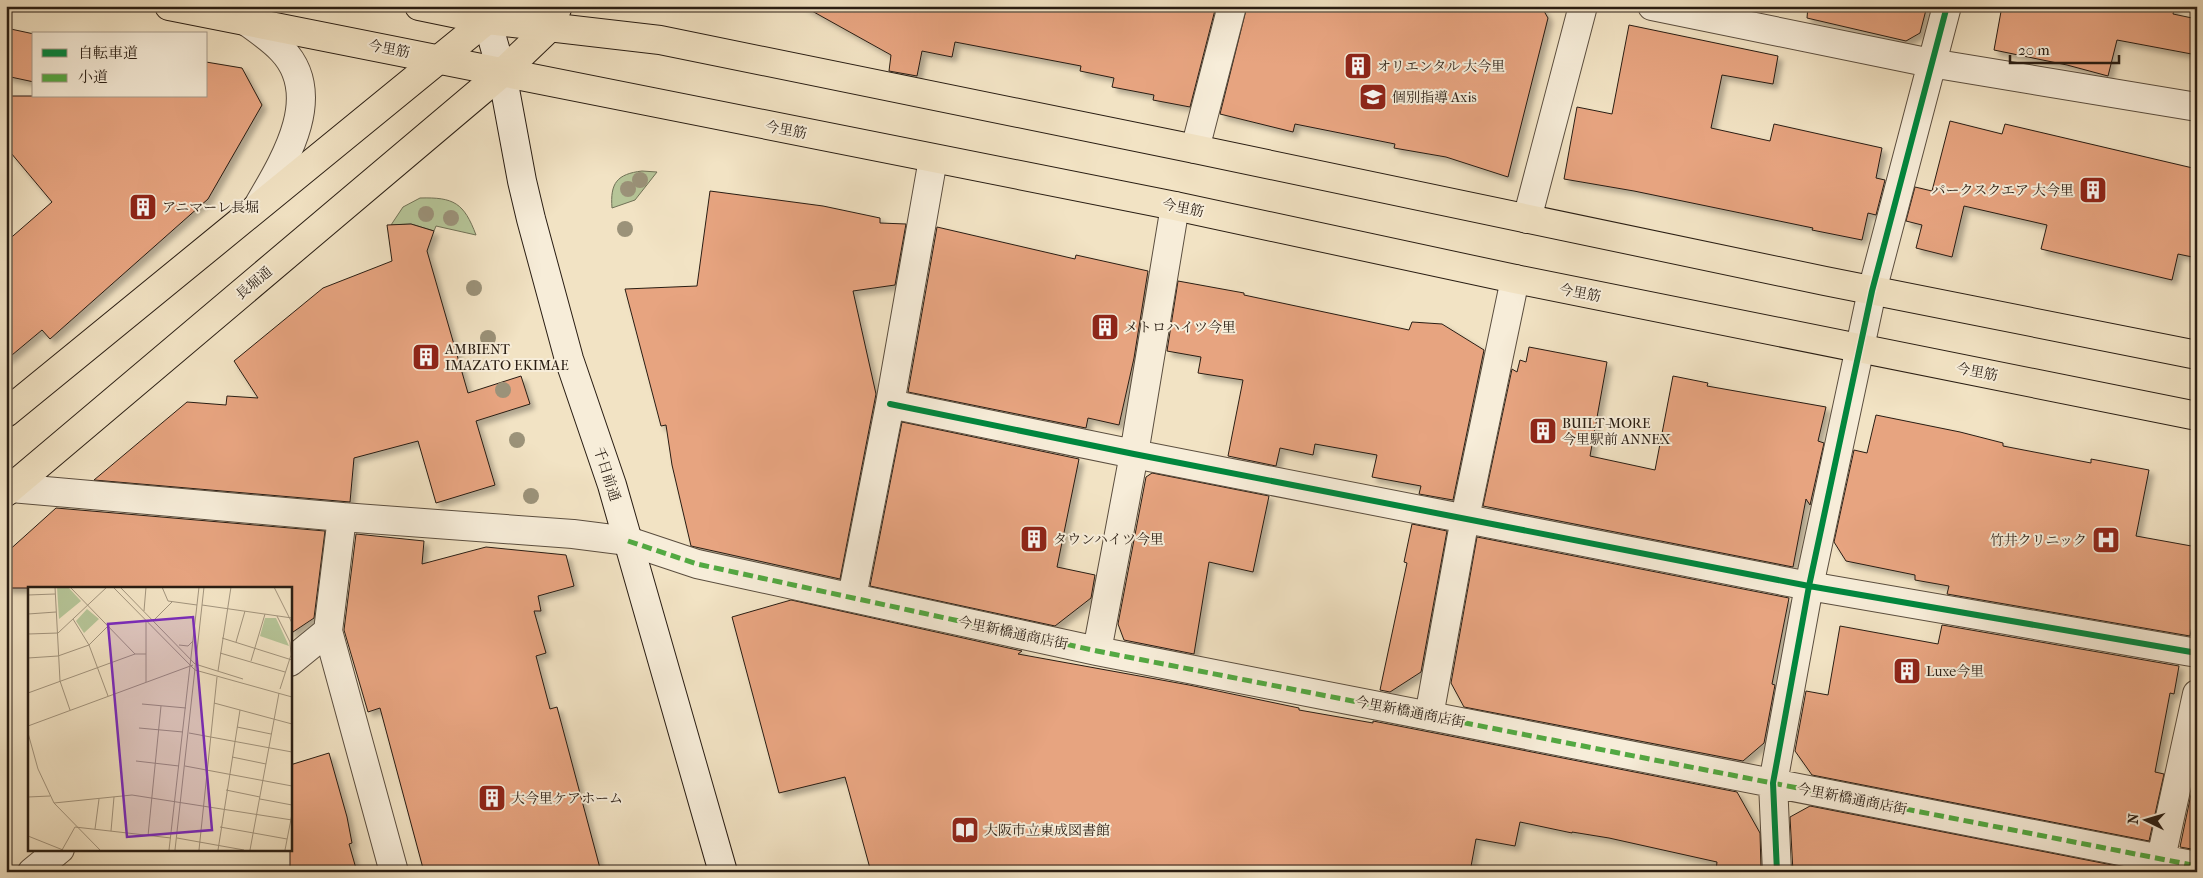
<svg xmlns="http://www.w3.org/2000/svg" width="2203" height="878" font-family="'IM FELL French Canon','Noto Serif JP',serif">
<defs>
<filter id="shadow"><feDropShadow dx="4.5" dy="4.5" stdDeviation="2.5" flood-color="#0004"/></filter>
</defs>
<rect width="100%" height="100%" fill="#f2e3c4"/>
<filter id="stains"><feTurbulence type="fractalNoise" baseFrequency=".004" numOctaves="4"/><feColorMatrix values="0 0 0 0 .2 0 0 0 0 .09 0 0 0 0 .02 0 0 0 .5 -.17"/></filter>
<radialGradient id="worn" r=".72"><stop offset=".6" stop-color="#630" stop-opacity="0"/><stop offset="1" stop-color="#630" stop-opacity=".3"/></radialGradient>
<path fill="#b6c598" stroke="#707156" d="M642,171L657,172L635,200L612,208C610,183 617,174 642,171Z
M420,198C454,197 464,203 476,235L436,226L434,231L411,224L391,225L403,207Z"/>
<path fill="#e7a480" stroke="#291d13" filter="url(#shadow)" d="M803,6H1216L1190,107L1153,100L1154,95L1112,87L1114,78L1080,71L1081,66L955,42L952,57L922,51L917,76L889,71L891,55Z
M1247,6H1541L1548,18L1508,177L1446,157L1394,148L1395,144L1295,124L1293,132L1220,114Z
M1808,6H1927L1920,33L1906,41L1807,18Z
M2002,6H2175L2173,14L2197,19V55L2117,40L2108,76L2067,65L1994,50Z
M1629,25L1778,56L1773,84L1722,75L1711,128L1770,141L1774,124L1882,148L1876,178L1885,180L1876,215L1868,213L1862,240L1812,230L1813,228L1634,191L1564,179L1577,107L1612,114Z
M6,28L34,34V82L6,76Z
M206,62L242,68L262,105L208,199L50,339L42,330L6,360V242L52,202L6,147V116L9,96H206Z
M1950,121L2002,134L2005,124L2197,169V258L2178,254L2172,280L2041,249L2047,225L1964,206L1952,257L1916,248L1922,225L1906,221L1915,187L1932,191Z
M710,191L823,206L880,218V223L906,224L895,285L853,291L876,394L840,579L691,546L672,465L666,425L661,426L625,289L697,286Z
M411,224L434,231L427,251L468,393L521,376L530,404L476,421L495,485L436,503L418,441L354,458L350,502L94,480L187,402L226,405L227,396L258,398L234,361L323,288L392,261L387,225Z
M937,227L1075,259L1076,255L1148,271L1134,358L1119,425L1088,418L1086,428L908,392Z
M1178,281L1244,293V295L1409,330L1412,322L1442,324L1484,350L1453,500L1419,494L1421,486L1372,477L1377,455L1315,444L1313,455L1280,448L1276,466L1228,456L1243,380L1198,373L1201,357L1167,351Z
M1529,347L1607,362L1590,456L1655,470L1673,376L1708,383L1707,386L1826,407L1818,441L1824,443L1810,505L1806,499L1793,567L1483,506L1512,369L1517,372L1520,360L1526,362Z
M1876,415L1960,432L2003,443V446L2091,463V459L2149,470L2136,536L2197,547V600L2190,636L1947,594L1949,586L1915,580V575L1846,561L1834,542L1854,450L1867,453Z
M902,422L1079,459L1057,567L1095,575L1091,598L1055,626L870,586Z
M1152,473L1269,496L1253,572L1209,562L1194,654L1124,640L1118,624L1146,477Z
M56,508L325,531L314,618L290,634V588H6V553Z
M1412,524L1447,531L1421,672L1390,692L1380,690L1407,563L1404,562Z
M356,534L424,541L422,564L486,547L566,555L574,586L538,596L541,611H534L546,653L536,656L550,709L557,707L601,872H424L380,708L368,712L344,630Z
M1477,537L1789,598L1772,684L1775,685L1764,743L1743,761L1464,707L1451,683Z
M791,600L1022,651L1018,654L1189,685L1299,708V710L1373,723V721L1737,792L1760,833L1761,868L1716,871L1717,862L1609,838L1572,832V833L1520,822L1515,846L1476,839L1470,872H871L845,777L779,793L732,617Z
M1942,625L2179,666L2174,694L2170,693L2155,772L2164,774L2149,841L1812,775L1795,751L1806,691L1828,695L1840,626L1938,644Z
M329,753L347,817L352,843L349,844L357,872H290V765Z
M2194,780L2197,781V850L2180,847Z
M1810,806L2143,871V872H1793L1790,817Z"/>
<g fill="none" stroke-linecap="round" stroke-linejoin="round">
<defs>
<path id="street" d="M1652,6L1931,63L2197,107
M246,21C258,30 272,39 282,50C326,96 283,163 258,206
M1195,149L1232,6
M1527,219L1583,6
M890,404L1134,454L1809,586L2197,653
M11,488L342,517L573,534L628,541L697,564L1097,651L2197,866
M342,517L328,631L394,872
M852,597L890,404L933,159
M1097,651L1134,454L1175,206
M290,662L328,631
M1429,716L1465,518L1515,279
M32,872L60,849
M1777,872L1773,783L1809,586L1872,291L1947,6
M2158,872L2197,694"/>
<path id="secondary" d="M487,20L502,73L522,181L531,219L569,359L612,485L723,872"/>
<path id="primary" d="M169,6L1175,206L1515,279L2197,416
M419,6L487,20L660,40L1195,149L1825,281L2197,355"/>
<path id="highway" d="M6,413L487,20L494,6
M6,492L502,73L549,28L558,6"/>
</defs>
<use href="#street" stroke="#5b4e3f" stroke-width="30"/>
<use href="#secondary" stroke="#291d13" stroke-width="30"/>
<use href="#primary" stroke="#291d13" stroke-width="30"/>
<use href="#highway" stroke="#291d13" stroke-width="30"/>
<use href="#street" stroke="#f7edd9" stroke-width="28"/>
<use href="#secondary" stroke="#f7edd9" stroke-width="28"/>
<use href="#primary" stroke="#f2e3c4" stroke-width="28"/>
<use href="#highway" stroke="#f2e3c4" stroke-width="28"/>
<path stroke="#53a942" stroke-width="5" stroke-dasharray="10 5" stroke-linecap="butt" d="M628,541L697,564L1097,651L2197,866"/>
<defs>
<path id="cycleway" d="M890,404L1134,454L1809,586L2197,653
M1777,872L1773,783L1809,586L1872,291L1947,6"/>
</defs>
<use href="#cycleway" stroke="#f7edd9" stroke-width="9"/>
<use href="#cycleway" stroke="#00873e" stroke-width="6"/>
</g>
<g fill="#9b9279">
<circle cx="640" cy="180" r="8"/>
<circle cx="628" cy="189" r="8"/>
<circle cx="426" cy="214" r="8"/>
<circle cx="451" cy="218" r="8"/>
<circle cx="625" cy="229" r="8"/>
<circle cx="474" cy="288" r="8"/>
<circle cx="488" cy="338" r="8"/>
<circle cx="503" cy="390" r="8"/>
<circle cx="517" cy="440" r="8"/>
<circle cx="531" cy="496" r="8"/>
</g>
<defs>
<symbol id="building-square" viewBox="-11 -11 22 22"><rect x="-9" y="-9" width="18" height="18" rx="4" fill="#8f2418" stroke="#f7edd9"/><path d="M-4-6H4V6H1V3H-1V6H-4ZM-2.5-4.3h1.7v1.8h-1.7ZM.8-4.3h1.7v1.8H.8ZM-2.5-1h1.7V.8h-1.7ZM.8-1h1.7V.8H.8Z" fill="#fff"/></symbol>
<symbol id="school-square" viewBox="-11 -11 22 22"><rect x="-9" y="-9" width="18" height="18" rx="4" fill="#8f2418" stroke="#f7edd9"/><path d="M0-5L7-2L0 1L-7-2ZM-4 1L0 2.5L4 1V4Q0 6-4 4Z" fill="#fff"/></symbol>
<symbol id="hospital-square" viewBox="-11 -11 22 22"><rect x="-9" y="-9" width="18" height="18" rx="4" fill="#8f2418" stroke="#f7edd9"/><path d="M-5-5h3v3.5h4V-5h3V5h-3V1.5h-4V5h-3Z" fill="#fff"/></symbol>
<symbol id="library-square" viewBox="-11 -11 22 22"><rect x="-9" y="-9" width="18" height="18" rx="4" fill="#8f2418" stroke="#f7edd9"/><path d="M-6-4Q-3-5.5-.7-3.5V5Q-3 3-6 4ZM6-4Q3-5.5 .7-3.5V5Q3 3 6 4Z" fill="#fff"/></symbol>
</defs>
<g fill-rule="evenodd">
<use href="#building-square" x="1342" y="50" width="32" height="32"/>
<use href="#school-square" x="1357" y="81" width="32" height="32"/>
<use href="#building-square" x="2077" y="174" width="32" height="32"/>
<use href="#building-square" x="127" y="191" width="32" height="32"/>
<use href="#building-square" x="1089" y="311" width="32" height="32"/>
<use href="#building-square" x="410" y="341" width="32" height="32"/>
<use href="#building-square" x="1527" y="415" width="32" height="32"/>
<use href="#building-square" x="1018" y="523" width="32" height="32"/>
<use href="#hospital-square" x="2090" y="524" width="32" height="32"/>
<use href="#building-square" x="1891" y="655" width="32" height="32"/>
<use href="#building-square" x="476" y="782" width="32" height="32"/>
<use href="#library-square" x="949" y="814" width="32" height="32"/>
</g>
<g text-anchor="middle" dominant-baseline="central" stroke-width="4" stroke-linejoin="round" paint-order="stroke">
<g font-size="14" fill="#291d13" stroke="#f7edd9">
<text transform="translate(389 49) rotate(11)">今里筋</text>
<text transform="translate(786 130) rotate(11)">今里筋</text>
<text transform="translate(1183 208) rotate(12)">今里筋</text>
<text transform="translate(254 283) rotate(-40)">長堀通</text>
<text transform="translate(1580 293) rotate(11)">今里筋</text>
<text transform="translate(1977 372) rotate(11)">今里筋</text>
<text transform="translate(607 474) rotate(72)">千日前通</text>
<text transform="translate(1013 633) rotate(12)">今里新橋通商店街</text>
<text transform="translate(1410 712) rotate(11)">今里新橋通商店街</text>
<text transform="translate(1852 799) rotate(11)">今里新橋通商店街</text>
</g>
<g font-size="14" fill="#291d13" stroke="#f7edd9" text-anchor="start">
<text x="1377" y="66">オリエンタル 大今里</text>
<text x="1392" y="97">個別指導 Axis</text>
<text x="2074" y="190" text-anchor="end">パークスクエア 大今里</text>
<text x="162" y="207">アニマーレ長堀</text>
<text x="1124" y="327">メトロハイツ今里</text>
<text x="445" y="349">AMBIENT<tspan x="445" dy="16">IMAZATO EKIMAE</tspan></text>
<text x="1562" y="423">BUILT-MORE<tspan x="1562" dy="16">今里駅前 ANNEX</tspan></text>
<text x="1053" y="539">タウンハイツ今里</text>
<text x="2087" y="540" text-anchor="end">竹井クリニック</text>
<text x="1926" y="671">Luxe今里</text>
<text x="511" y="798">大今里ケアホーム</text>
<text x="984" y="830">大阪市立東成図書館</text>
</g>
</g>
<g transform="translate(28 587)">
<rect width="264" height="264" fill="#f2e3c4"/>
<path d="M29,0H40L53,14L31,32ZM59,22L71,32L56,46L48,34ZM237,31H248L261,59L232,49Z" fill="#b6c598"/>
<path fill="none" stroke="#a2947d" stroke-width="1" d="M27,0L32,94L42,123M42,0L107,67M85,0L167,83L264,110M92,0L167,77L215,92M134,0L140,14L169,18M246,0L264,36M0,8L27,7M174,18L264,31M116,24L118,0M0,27L28,25M249,29L262,55L263,68L252,102M45,32L61,58L80,109M125,34L144,15M118,35V95M0,47L30,46L79,0M194,51L264,73M208,55L217,24M151,58L160,59L165,54M192,66L257,85M0,71L30,69L61,58L80,39M223,74L237,27M190,84L203,0M0,106L107,67H118M186,116L264,137M114,117L158,121M0,139L165,78M209,140L243,147M111,141L155,145M0,146L10,182L26,216L72,263M161,146L264,165M204,170L238,177M108,174L151,179M157,179L264,199M198,203L232,210M0,210L22,209M232,212L264,218M26,216L104,208L264,233M192,240L259,252M67,242L71,212M83,244L86,210M0,249L35,263M120,249L133,119M149,251L216,263M34,263L47,240L143,251M141,263L171,0M147,263L176,0M171,263L189,90M190,263L212,123M222,263L251,106M257,263L264,227"/>
<path fill="#7b2cbf" fill-opacity="0.15" stroke="#7b2cbf" stroke-width="2.5" d="M165,30L184,243L99,250L80,37Z"/>
<rect width="264" height="264" fill="none" stroke="#291d13" stroke-width="2.5"/>
</g>
<rect width="2203" height="878" fill="none" stroke="#f2e3c4" stroke-width="25"/>
<rect x="8" y="8" width="2188" height="863" fill="none" stroke="#291d13" stroke-width="2.5"/>
<rect x="12" y="12" width="2178" height="853" fill="none" stroke="#291d13"/>
<rect x="32" y="32" width="175" height="65" fill="#f7edd9" stroke="#a59a8a"/>
<rect x="42" y="49" width="25" height="8" fill="#00873e" stroke="#a59a8a"/>
<text x="78" y="58" font-size="15" fill="#291d13">自転車道</text>
<rect x="42" y="74" width="25" height="8" fill="#53a942" stroke="#a59a8a"/>
<text x="78" y="82" font-size="15" fill="#291d13">小道</text>
<g transform="translate(2146 820) rotate(275)" stroke="#f7edd9" stroke-width="4" paint-order="stroke">
<path d="M0-4L9 19L0 12L-9 19Z" fill="#291d13"/>
<text y="-8" font-size="14" font-weight="bold" text-anchor="middle" fill="#291d13">N</text>
</g>
<path d="M2010 55v8h109v-8" fill="none" stroke="#291d13" stroke-width="2.5"/>
<text x="2018" y="55" font-size="15" fill="#291d13" stroke="#f7edd9" stroke-width="4" paint-order="stroke">20 m</text>
<rect width="100%" height="100%" filter="url(#stains)"/>
<rect width="100%" height="100%" fill="url(#worn)"/>
</svg>
